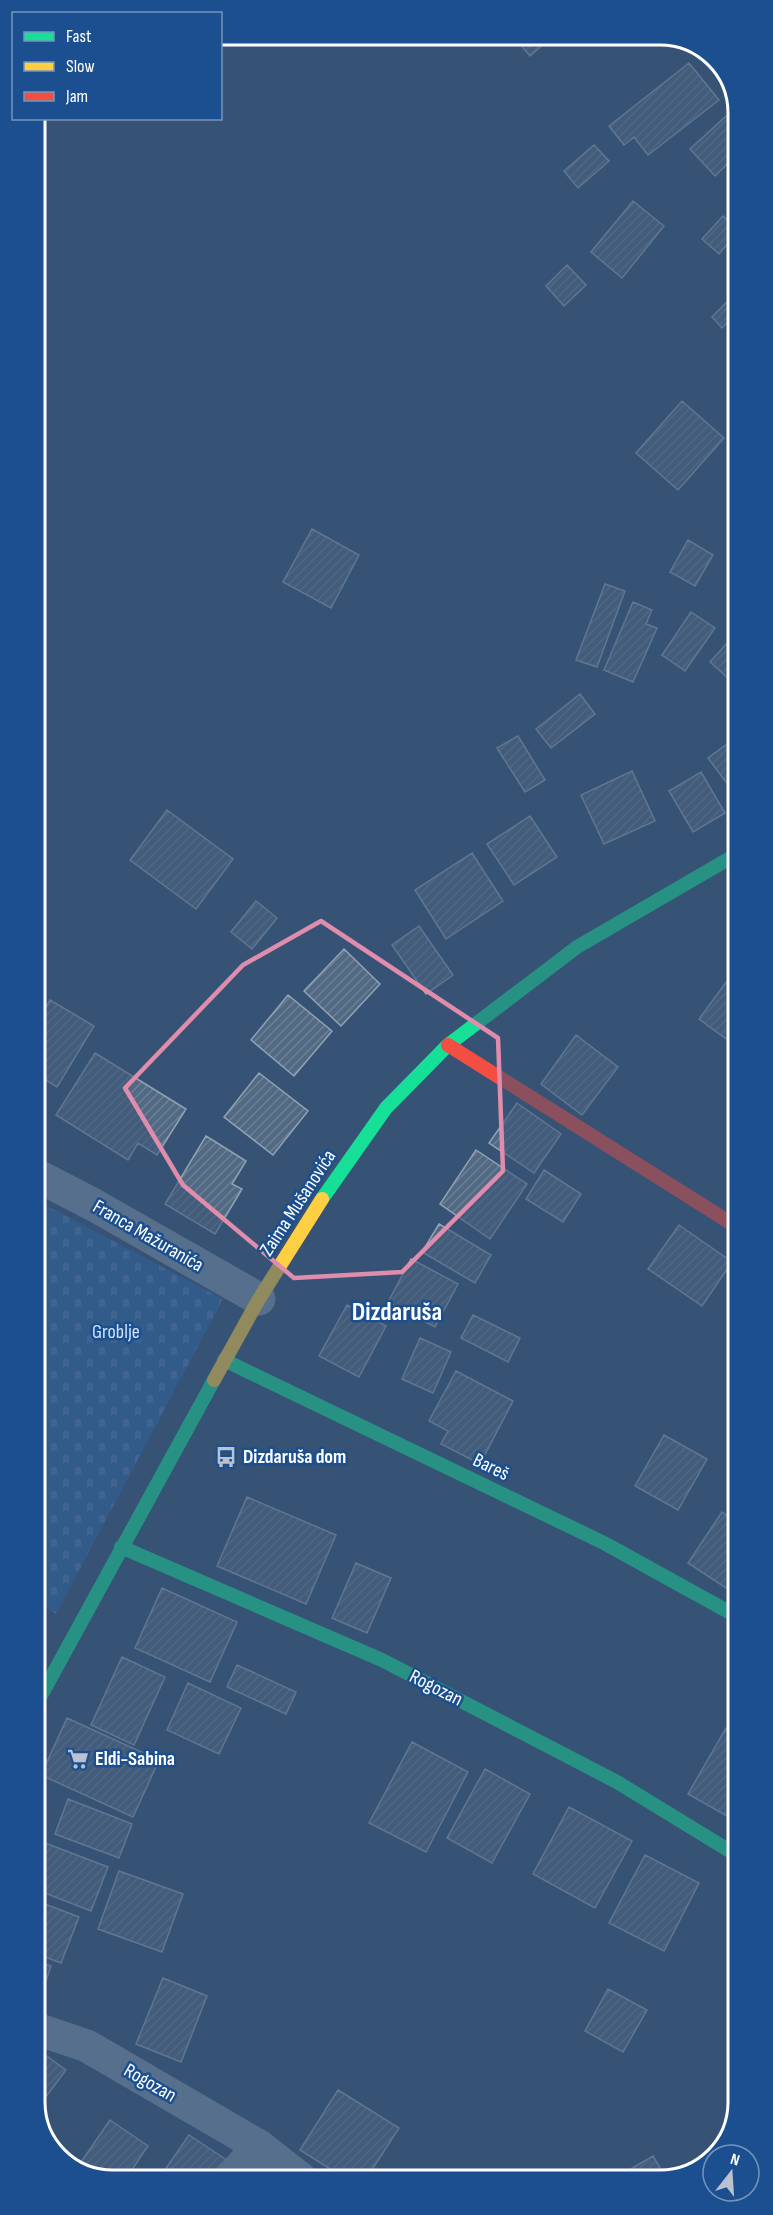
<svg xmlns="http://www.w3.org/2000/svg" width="773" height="2215" font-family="'Sofia Sans Condensed',sans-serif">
<defs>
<pattern id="cemetery-stones" width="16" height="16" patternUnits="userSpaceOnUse" patternTransform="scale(1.5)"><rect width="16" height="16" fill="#2f66a5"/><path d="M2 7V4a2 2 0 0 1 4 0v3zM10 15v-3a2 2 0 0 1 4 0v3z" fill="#4e7db2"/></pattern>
<pattern id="building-hatch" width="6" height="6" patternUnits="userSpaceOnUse" patternTransform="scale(1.5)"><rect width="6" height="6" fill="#526984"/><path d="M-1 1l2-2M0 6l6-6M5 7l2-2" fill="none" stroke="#6c8096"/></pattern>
</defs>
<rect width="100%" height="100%" fill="#365274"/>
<path fill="url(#cemetery-stones)" d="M36,1200L223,1299L56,1614L36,1602Z"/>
<path fill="url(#building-hatch)" stroke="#92a2b6" stroke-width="1.5" d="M512,35H554L530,56Z
M689,63L719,100L648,155L634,137L624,145L609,126Z
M736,107V156L715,176L690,149Z
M594,145L609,161L578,188L564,171Z
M633,201L664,226L622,278L591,252Z
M723,216L736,228V234L719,254L702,239Z
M567,265L586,285L564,306L546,286Z
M736,293V313L722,328L712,317Z
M682,401L724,438L678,490L636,453Z
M312,529L359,555L331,608L283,582Z
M688,540L713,555L695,586L670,572Z
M605,584L625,591L597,667L576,660Z
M633,602L652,610L646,624L657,628L633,682L604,670Z
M691,612L715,628L685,671L662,655Z
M729,641L737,647V686L710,662Z
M580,694L595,714L551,748L536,729Z
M518,736L545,780L525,792L497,748Z
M737,737V797L708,758Z
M632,771L655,821L604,844L581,795Z
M701,772L725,813L693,832L669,791Z
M167,810L233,859L196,909L130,860Z
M530,816L557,857L514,885L487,844Z
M472,853L503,901L446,939L415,890Z
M256,901L277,918L252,949L231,932Z
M419,926L453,975L426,994L392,945Z
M344,949L380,984L341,1026L304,991Z
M730,977L737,981L736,1046L699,1019Z
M288,995L332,1031L294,1076L251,1040Z
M50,1000L94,1026L57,1087L36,1074V1024Z
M576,1035L618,1067L582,1115L541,1084Z
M95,1053L186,1109L157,1155L138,1143L128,1160L56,1115Z
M259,1073L308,1111L273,1155L224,1117Z
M517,1103L561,1134L534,1173L489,1143Z
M206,1136L246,1161L232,1184L242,1189L215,1234L165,1204Z
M476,1150L527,1184L490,1239L440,1204Z
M544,1170L581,1194L563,1222L526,1199Z
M439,1224L491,1255L475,1283L422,1252Z
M679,1225L732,1262L702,1306L648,1269Z
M411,1259L458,1284L435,1327L388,1302Z
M347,1305L386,1326L359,1377L319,1356Z
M473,1315L520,1338L508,1362L461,1338Z
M420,1338L451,1352L433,1393L402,1379Z
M456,1371L513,1401L480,1464L441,1444L448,1431L429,1421Z
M664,1435L707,1459L678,1510L635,1486Z
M247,1497L336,1535L306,1604L217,1566Z
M722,1512L738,1523V1576L729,1590L688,1563Z
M356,1563L391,1578L367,1633L332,1618Z
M162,1588L237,1622L210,1682L135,1648Z
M122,1657L165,1677L134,1745L91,1725Z
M237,1665L296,1692L286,1714L227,1687Z
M188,1683L241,1708L219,1754L167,1730Z
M67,1718L159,1760L133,1817L41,1775Z
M726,1728L738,1735V1812L734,1820L688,1794Z
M412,1742L468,1772L426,1852L369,1823Z
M485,1769L530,1794L492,1863L447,1838Z
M68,1799L132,1824L119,1858L55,1834Z
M569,1807L632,1841L595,1908L533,1874Z
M40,1841L108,1867L91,1911L37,1890V1851Z
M645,1855L699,1883L664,1951L609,1923Z
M119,1871L183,1894L162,1952L98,1929Z
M37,1901L79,1917L61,1963L37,1954Z
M37,1961L51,1966L37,2008Z
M163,1978L207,1996L181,2062L136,2044Z
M608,1989L647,2010L623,2052L585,2031Z
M37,2049L66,2070L39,2106L37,2105Z
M338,2090L399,2128L366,2179H346L300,2150Z
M110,2120L148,2146L125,2180H108L77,2168Z
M189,2135L231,2163L220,2180H171L162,2174Z
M653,2156L666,2178H615Z"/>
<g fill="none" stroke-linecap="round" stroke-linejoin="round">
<path stroke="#7d92a8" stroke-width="33" d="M36,1175L94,1205L259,1299
M37,2029L87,2046L259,2146L301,2179
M229,2180L259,2146"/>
<path stroke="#16e098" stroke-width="14" d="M322,1199L386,1108L448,1045L577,947L737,854
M224,1360L604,1543L738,1617
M121,1547L382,1660L617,1782L738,1856
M37,1703L214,1380"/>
<path stroke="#ffcf43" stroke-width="14" d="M214,1380L259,1299L322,1199"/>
<path stroke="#f24e42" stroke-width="14" d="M448,1045L737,1227"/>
</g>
<path d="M0 0H773V2215H0ZM321,921L498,1038L503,1171L402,1272L294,1278L183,1185L125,1088L243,965Z" fill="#365274" fill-opacity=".55" fill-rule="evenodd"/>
<path fill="none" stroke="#e08cad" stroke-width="4.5" stroke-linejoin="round" d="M321,921L498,1038L503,1171L402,1272L294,1278L183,1185L125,1088L243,965Z"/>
<defs>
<symbol id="bus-bare" viewBox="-9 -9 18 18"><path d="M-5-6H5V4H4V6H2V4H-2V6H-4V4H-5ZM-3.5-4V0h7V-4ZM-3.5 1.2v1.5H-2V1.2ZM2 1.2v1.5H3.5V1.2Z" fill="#b9c2ce" stroke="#1b4f8f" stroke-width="2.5" paint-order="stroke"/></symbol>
<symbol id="supermarket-bare" viewBox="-9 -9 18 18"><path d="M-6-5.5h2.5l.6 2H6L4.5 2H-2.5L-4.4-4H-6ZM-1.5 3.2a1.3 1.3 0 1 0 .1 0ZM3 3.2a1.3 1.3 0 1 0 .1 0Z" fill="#b9c2ce" stroke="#1b4f8f" stroke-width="2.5" paint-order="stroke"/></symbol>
</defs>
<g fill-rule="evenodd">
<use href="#bus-bare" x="211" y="1442" width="30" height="30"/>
<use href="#supermarket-bare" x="63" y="1744" width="30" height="30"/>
</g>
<g text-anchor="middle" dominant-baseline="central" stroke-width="5" stroke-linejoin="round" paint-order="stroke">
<g font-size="20" fill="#fff" stroke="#1b4f8f">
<text transform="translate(298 1203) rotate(-57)">Zaima Mušanovića</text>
<text transform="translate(148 1236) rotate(30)">Franca Mažuranića</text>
<text transform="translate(491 1467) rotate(26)">Bareš</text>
<text transform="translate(436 1688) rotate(27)">Rogozan</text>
<text transform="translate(150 2083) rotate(30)">Rogozan</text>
</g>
<g font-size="20" fill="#cfe3fa" stroke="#1b4f8f">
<text x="116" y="1332">Groblje</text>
</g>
<g font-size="20" font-weight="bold" fill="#fff" stroke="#1b4f8f" text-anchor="start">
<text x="243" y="1457">Dizdaruša dom</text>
<text x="95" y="1759">Eldi-Sabina</text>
</g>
<g font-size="26" font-weight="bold" fill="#fff" stroke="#1b4f8f">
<text x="397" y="1312">Dizdaruša</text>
</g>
</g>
<path d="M0 0H773V2215H0ZM113 45H660A68 68 0 0 1 728 113V2102A68 68 0 0 1 660 2170H113A68 68 0 0 1 45 2102V113A68 68 0 0 1 113 45Z" fill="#1b4f8f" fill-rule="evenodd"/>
<path fill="none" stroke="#fff" stroke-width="3" d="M113 45H660A68 68 0 0 1 728 113V2102A68 68 0 0 1 660 2170H113A68 68 0 0 1 45 2102V113A68 68 0 0 1 113 45Z"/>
<rect x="12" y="12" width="210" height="108" fill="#1b4f8f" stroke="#7695bc" stroke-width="1.5"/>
<rect x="24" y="32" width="30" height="9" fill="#16e098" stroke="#7695bc" stroke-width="1.5"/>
<text x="66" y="42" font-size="18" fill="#ffffff">Fast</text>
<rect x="24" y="62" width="30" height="9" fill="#ffcf43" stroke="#7695bc" stroke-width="1.5"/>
<text x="66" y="72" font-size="18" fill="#ffffff">Slow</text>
<rect x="24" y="92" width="30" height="9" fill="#f24e42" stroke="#7695bc" stroke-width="1.5"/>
<text x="66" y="102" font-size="18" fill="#ffffff">Jam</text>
<g transform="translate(731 2173) rotate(17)"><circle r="28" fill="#1b4f8f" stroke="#7695bc" stroke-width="1.5"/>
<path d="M0-4.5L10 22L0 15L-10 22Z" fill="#b9c2ce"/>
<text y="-9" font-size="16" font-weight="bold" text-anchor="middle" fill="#ffffff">N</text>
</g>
</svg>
